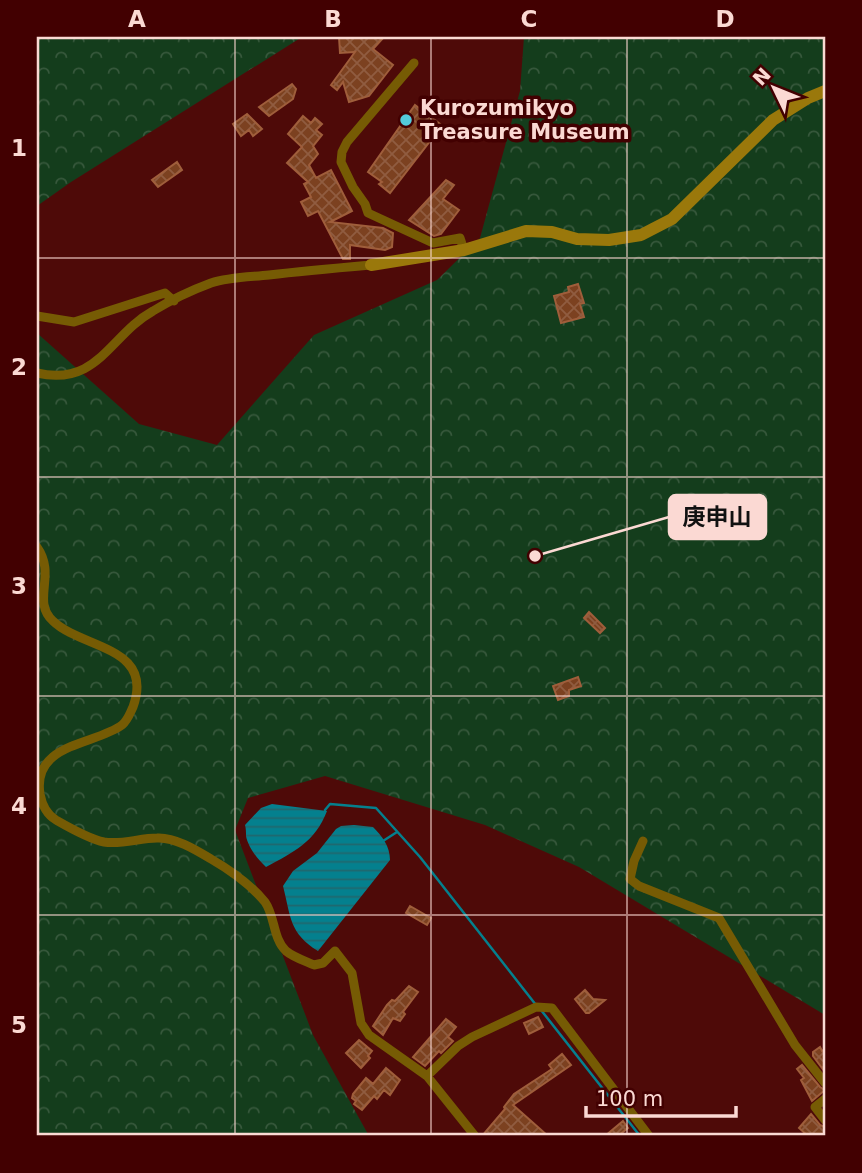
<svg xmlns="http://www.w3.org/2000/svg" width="862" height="1173" font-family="'DejaVu Sans','Noto Sans JP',sans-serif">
<defs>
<pattern id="forest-crowns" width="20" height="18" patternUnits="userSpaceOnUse" patternTransform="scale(1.75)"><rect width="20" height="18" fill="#143d1c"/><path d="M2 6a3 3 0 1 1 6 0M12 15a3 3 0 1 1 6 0" fill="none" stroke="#37583c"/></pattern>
<pattern id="water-rules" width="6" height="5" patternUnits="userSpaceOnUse" patternTransform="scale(1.75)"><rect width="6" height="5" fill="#04808e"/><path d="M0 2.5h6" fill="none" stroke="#20676e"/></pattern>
<pattern id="building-cross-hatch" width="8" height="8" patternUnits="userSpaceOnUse" patternTransform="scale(1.75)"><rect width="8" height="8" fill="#7c4120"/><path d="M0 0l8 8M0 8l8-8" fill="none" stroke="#905c40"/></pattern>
</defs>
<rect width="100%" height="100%" fill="#4e0a08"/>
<path fill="url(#forest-crowns)" d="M37,37H302L71,182L37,206Z
M524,37H825V1015L579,867L485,825L325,776L248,798L235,830L313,1035L369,1136H37V333L139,424L217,445L314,335L437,280L480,238L520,91Z"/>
<path fill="url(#water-rules)" d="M272,804L327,811C315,842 294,852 266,867C258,860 248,847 246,836C246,832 246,829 245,825L261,808Z
M354,825L373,827C382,836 390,846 390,860L318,951C289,933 291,917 283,886L293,871L317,853L336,829L341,826Z"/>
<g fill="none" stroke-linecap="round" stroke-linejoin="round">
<path stroke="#04808e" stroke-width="2.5" d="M325,810L330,804L376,808L420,857L536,1005
M383,841L397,832
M541,1010L640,1136"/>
</g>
<path fill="url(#building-cross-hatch)" stroke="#9f5e3b" stroke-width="2" d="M339,37H384L373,49L393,65L369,96L349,102L343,82L337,90L331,85L355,52L340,53Z
M292,84L296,89L293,99L269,116L259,107Z
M415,105L440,124L435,130L437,132L390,193L379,184L382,182L368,172Z
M247,114L262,129L253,136L249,130L241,136L233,124Z
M303,116L311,123L315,118L322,124L316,130L322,135L313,146L318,154L309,165L316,178L331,170L352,211L330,222L383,228L393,233L392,247L385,250L350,245V259H343L318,211L308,216L301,202L311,197L304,184L308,182L287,163L302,147L288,134Z
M177,162L182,170L158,187L152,180Z
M446,180L454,185L443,199L459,210L441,234L434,236L409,220Z
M578,284L584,303L580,304L584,317L561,323L554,296L569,292L568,287Z
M589,612L605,628L600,633L584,618Z
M578,677L581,686L569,690V696L558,700L553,686Z
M410,906L431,918L427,925L406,913Z
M409,986L418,992L403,1012L405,1014L400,1021L393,1018L383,1035L373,1026L387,1005L392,1000L395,1001Z
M585,990L593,999L605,1000L589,1013H586L575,999Z
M538,1017L543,1027L529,1034L524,1023Z
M446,1019L456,1027L448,1037L453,1041L441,1053L439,1051L425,1066L413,1057Z
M359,1040L372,1051L368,1056L370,1058L361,1068L346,1053Z
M820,1047L822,1051L825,1049V1072L813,1056V1052Z
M562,1054L571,1065L513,1105L548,1136H482L505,1109L504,1107L514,1094L552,1069L549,1065Z
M802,1065L820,1087L825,1090L812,1101L801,1080L804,1078L797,1069Z
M386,1068L400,1080L390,1095L384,1090L377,1099L374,1096L362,1110L354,1104L356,1101L352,1098L353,1094L366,1078L373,1084Z
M811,1114L820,1125L825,1127V1136H808L799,1128Z
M623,1121L628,1128L618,1136H605Z"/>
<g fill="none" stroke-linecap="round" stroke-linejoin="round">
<path stroke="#765b04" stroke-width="9" d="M414,63L347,142L342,152L341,162L353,187L365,204L368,213L433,243L460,238L464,250
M37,316L74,322L165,293L174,301
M37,373C98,387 110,335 153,311C171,300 192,290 211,283C229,277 250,277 269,275C303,271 337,268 371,265
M37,547C57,575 31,601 53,621C82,649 155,646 133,707C130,713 128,720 122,725C95,745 32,743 40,794C42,805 46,814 56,820C70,828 89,839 104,842C121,845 140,838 157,838C175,837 196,850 211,859C230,870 251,885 265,902C275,916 273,939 286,951C293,957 305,961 314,965L323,963L335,951L352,973L361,1023L369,1035L427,1076L475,1136
M643,841L634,861L630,879L639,886L719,918L795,1045L825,1083
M427,1076L458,1046L472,1037L536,1007L552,1008L649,1136
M825,1099L815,1107L825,1120"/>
<path stroke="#9a780b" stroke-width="12" d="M371,265L464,250L526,231L552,232L577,239L609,240L641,235L672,219L773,120L808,98L825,91"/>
</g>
<path fill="none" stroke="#fbd9d3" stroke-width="2" stroke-opacity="0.55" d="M235,37V1136M431,37V1136M627,37V1136M37,258H825M37,477H825M37,696H825M37,915H825"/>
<circle fill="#53cbdb" stroke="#420001" stroke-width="2.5" cx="406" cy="120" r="7"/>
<g text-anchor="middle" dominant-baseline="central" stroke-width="7" stroke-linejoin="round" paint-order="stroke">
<g font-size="21" font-weight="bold" fill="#fbd9d3" stroke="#420001" text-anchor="start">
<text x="420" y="108">Kurozumikyo<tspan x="420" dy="24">Treasure Museum</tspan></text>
</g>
</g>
<path fill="none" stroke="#fbd9d3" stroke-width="2.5" d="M535 556L669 517"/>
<circle fill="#fbd9d3" stroke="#420001" stroke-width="2.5" cx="535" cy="556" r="7"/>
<rect fill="#fbd9d3" stroke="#fbd9d3" stroke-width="2.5" x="669" y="495" width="97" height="44" rx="7"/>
<g font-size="23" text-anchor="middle" font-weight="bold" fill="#111">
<text x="717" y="525">庚申山</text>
</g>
<rect width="862" height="1173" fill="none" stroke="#420001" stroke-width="77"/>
<g transform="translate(774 88) rotate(313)" stroke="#420001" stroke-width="5" paint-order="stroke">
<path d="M0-5L12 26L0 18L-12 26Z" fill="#fbd9d3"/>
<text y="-10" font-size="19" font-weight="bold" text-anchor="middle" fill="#fbd9d3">N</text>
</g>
<path d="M586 1106v10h150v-10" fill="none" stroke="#fbd9d3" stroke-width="3.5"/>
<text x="596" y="1106" font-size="21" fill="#fbd9d3" stroke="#420001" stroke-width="5" paint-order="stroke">100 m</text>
<rect x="38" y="38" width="786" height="1096" fill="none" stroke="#fbd9d3" stroke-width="2.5"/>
<g font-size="23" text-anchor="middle" font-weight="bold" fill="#fbd9d3">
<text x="137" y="27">A</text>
<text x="333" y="27">B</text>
<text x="529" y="27">C</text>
<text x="725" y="27">D</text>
<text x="19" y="156">1</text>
<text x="19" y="375">2</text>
<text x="19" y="594">3</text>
<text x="19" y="814">4</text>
<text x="19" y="1033">5</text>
</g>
</svg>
